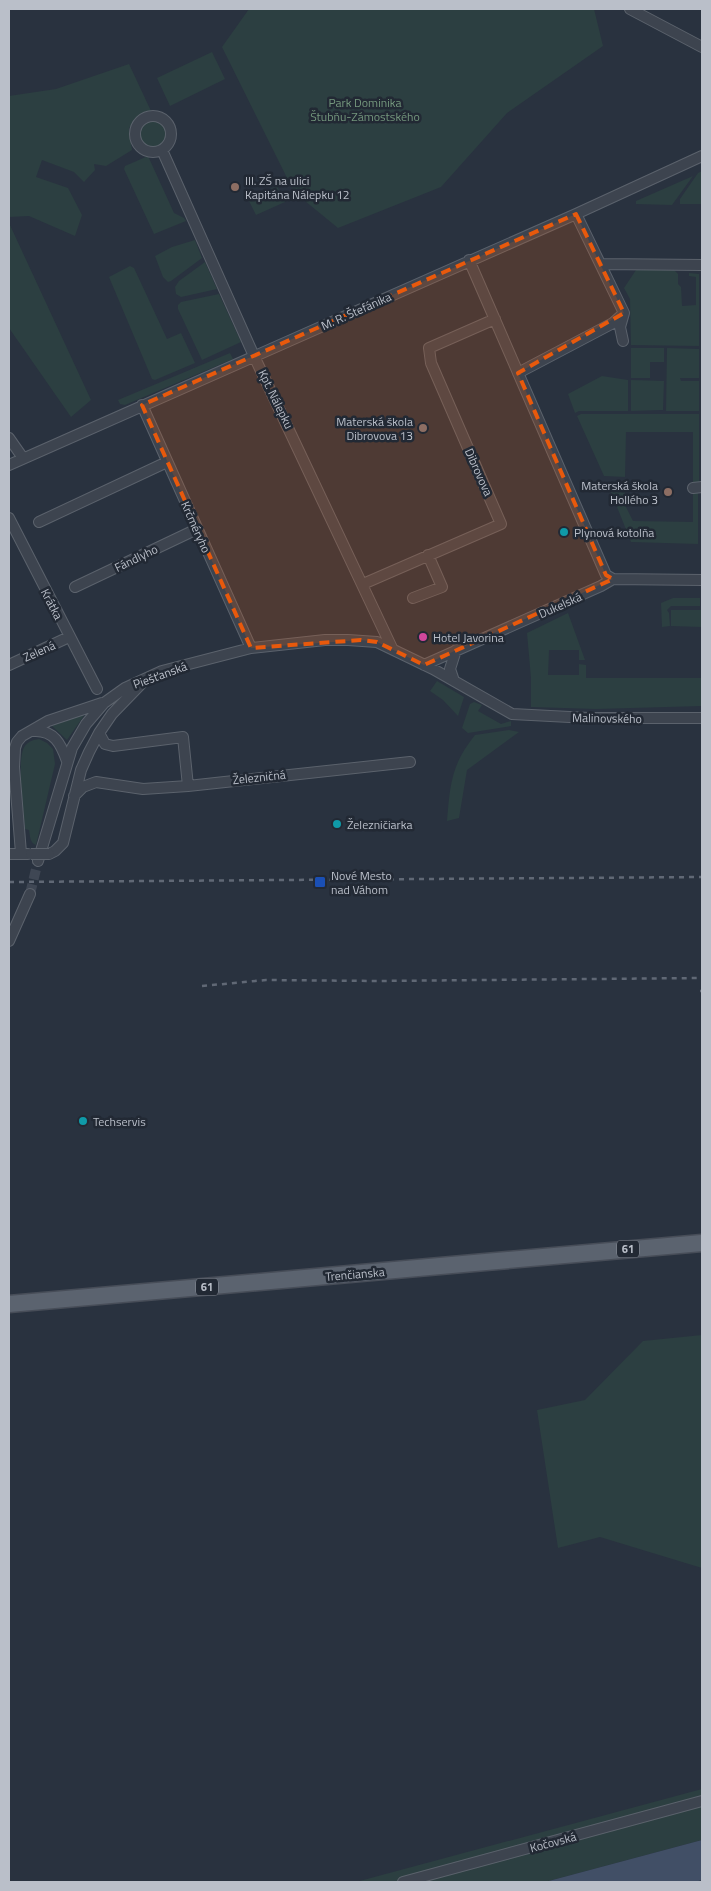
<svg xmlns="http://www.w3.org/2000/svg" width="711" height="1891" font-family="'Titillium Web',sans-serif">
<rect width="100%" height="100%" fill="#29323f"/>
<path fill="#2c3f41" d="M249,9H594L603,46L507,113L441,187L338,228L294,192L222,47Z
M212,52L225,79L170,106L157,78Z
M129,64L151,111L140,114L129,128L132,150L106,166L94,164L95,170L84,182L74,172L42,160L36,177L68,188L82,215L75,236L29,216L9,217V96L56,89Z
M139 134a14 14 0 1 1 28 0a14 14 0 1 1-28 0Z
M148,156L174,213L184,218L186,221L154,234L124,169L125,166Z
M702,171V204H680V199L698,173Z
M693,176L672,205L636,204V201Z
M277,186L285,202L256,215L248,199Z
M9,223L91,400L71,417L9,328Z
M195,240L202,258L171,281L168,282L163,277L155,256L172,247Z
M205,262L217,289L181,297L176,294L175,287L179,281Z
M130,266L134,268L167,339L181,333L195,363L155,380L152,379L109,277Z
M636,270H674L678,274V284L681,287L682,306L696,305V277L689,276V273L699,274V346L631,345L630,299L624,288Z
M219,294L241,342L202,360L178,309V305L181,302Z
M631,348H664V362H650V378H631Z
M667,348L699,349V378H680L681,381H699V411H666Z
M230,353L233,359L125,405L120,404L118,400Z
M602,376L628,380V411H579L575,413L568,394Z
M631,380L664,381L663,410L631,411Z
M581,414H699V486H693V432H626L625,477L604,476L577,416Z
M607,482L625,483V505L633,521L693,522V491H698V544L631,542Z
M673,598H700V606H671L667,610L669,613L670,626L662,627L661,603Z
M671,610H701V627L671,626Z
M568,613L585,660H579V650H549L548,675H579V664L586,665V678H702V706L596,709L531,707V678L527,633Z
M437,681L464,697L458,716L443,700L430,691Z
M474,702L482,705L478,711L501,724L511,721V726L468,733L462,728L470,704Z
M85,714L67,740L52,726Z
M509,730L519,732L467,770L459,818L447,821C450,785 451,765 475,735Z
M39,739L47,743L53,749L55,764L36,845C30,843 30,836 29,830L25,829C24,814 16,757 25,746C29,741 33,740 39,739Z
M702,1335V1568L600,1537L558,1548L537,1410L585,1400L643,1341Z
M702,1789V1840L545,1882H356Z"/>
<path fill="#414f66" d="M702,1840V1880L695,1882H545Z"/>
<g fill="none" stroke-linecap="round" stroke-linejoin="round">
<path stroke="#3f4754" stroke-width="10" stroke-dasharray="10 5" stroke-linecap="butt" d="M30,894L38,861"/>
<defs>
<path id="street" d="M630,9L702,47
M135 134a18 18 0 1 1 36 0a18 18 0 1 1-36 0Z
M162,150L254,356L392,648
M576,214L624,313L620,327L623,341
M469,260L606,575L613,579
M602,264L702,265
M518,373L613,323L623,314
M142,405L251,648
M9,438L23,458
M9,465L576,214L702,156
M693,488L702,487
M9,518L97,689
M39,522L167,462
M363,584L501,524L431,363L429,348L495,319
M75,587L197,529
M413,598L442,587L428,555
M9,665L69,637
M424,665L601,586L613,579L702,580
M454,681L450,669L456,650
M34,731C54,730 61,744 67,761
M99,733L105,744L113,746L183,737L188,786
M74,796L83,787L96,782L143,789L188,786L410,762
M21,853L14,767L15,748L17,742L22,736L48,721L102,703
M9,854H28
M49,854L55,851L63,843L81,770L89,752L99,733L112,714L143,682
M38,861L72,748L86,724L104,703L125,688L162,671L251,648L325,640H348L377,642L433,669L512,714L589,718H702
M9,941L30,894
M403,1882L702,1801"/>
<path id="primary" d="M9,1304L702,1243"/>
</defs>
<use href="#street" stroke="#5b626c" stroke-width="12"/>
<use href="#primary" stroke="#474d58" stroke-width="19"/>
<use href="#street" stroke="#3d444f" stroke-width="10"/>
<use href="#primary" stroke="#5b636f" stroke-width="16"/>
<path stroke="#606875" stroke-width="2.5" stroke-dasharray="5 5" stroke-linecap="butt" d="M9,882L702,877
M202,986L266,980L376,981L702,978
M700,991H702"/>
<defs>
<path id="street-bridge" d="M31,854H49"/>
</defs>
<use href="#street-bridge" stroke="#5b626c" stroke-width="12" stroke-linecap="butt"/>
<use href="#street-bridge" stroke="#3d444f" stroke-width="10"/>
</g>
<path fill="#e8590c" fill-opacity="0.2" stroke="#e8590c" stroke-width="4" stroke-dasharray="10 6" stroke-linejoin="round" d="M576,214L624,313L518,373L606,575L613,579L424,665L377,642L361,640L251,648L142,405Z"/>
<g fill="#8d6e63" stroke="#222934" stroke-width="2">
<circle cx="235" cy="187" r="5"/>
<circle cx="423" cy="428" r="5"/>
<circle cx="668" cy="492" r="5"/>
</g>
<g fill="#0f9aa8" stroke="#222934" stroke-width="2">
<circle cx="564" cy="532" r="5"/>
<circle cx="337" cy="824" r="5"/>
<circle cx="83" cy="1121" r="5"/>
</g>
<circle fill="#d1479c" stroke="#222934" stroke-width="2" cx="423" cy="637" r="5"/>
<rect fill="#1a4fb4" stroke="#222934" stroke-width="2" x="314" y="876" width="12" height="12" rx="2.5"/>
<g text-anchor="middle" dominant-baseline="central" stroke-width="5" stroke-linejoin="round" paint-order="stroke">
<g fill="#222934" stroke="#8c929c" stroke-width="1">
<rect x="617" y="1240.5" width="22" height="17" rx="4"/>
<rect x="196" y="1278.5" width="22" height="17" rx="4"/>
</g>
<g font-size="11" font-weight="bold" fill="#babfc9">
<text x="628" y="1249">61</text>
<text x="207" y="1287">61</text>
</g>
<g font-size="12" fill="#74977d" stroke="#222934">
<text x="365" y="102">Park Dominika<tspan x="365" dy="14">Štubňu-Zámostského</tspan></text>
</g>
<g font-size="12" fill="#babfc9" stroke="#222934" text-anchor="start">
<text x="245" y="180">III. ZŠ na ulici<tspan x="245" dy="14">Kapitána Nálepku 12</tspan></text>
<text x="413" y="421" text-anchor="end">Materská škola<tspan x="413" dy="14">Dibrovova 13</tspan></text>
<text x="658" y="485" text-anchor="end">Materská škola<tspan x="658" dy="14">Hollého 3</tspan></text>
<text x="574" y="532">Plynová kotolňa</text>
<text x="433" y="637">Hotel Javorina</text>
<text x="347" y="824">Železničiarka</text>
<text x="331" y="875">Nové Mesto<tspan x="331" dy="14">nad Váhom</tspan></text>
<text x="93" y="1121">Techservis</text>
</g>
<g font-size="12" fill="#babfc9" stroke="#222934">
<text transform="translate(356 311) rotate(-24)">M. R. Štefánika</text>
<text transform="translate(276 399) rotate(64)">Kpt. Nálepku</text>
<text transform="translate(479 472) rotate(66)">Dibrovova</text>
<text transform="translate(196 527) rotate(66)">Krčméryho</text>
<text transform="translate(136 558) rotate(-26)">Fándlyho</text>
<text transform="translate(52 604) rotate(63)">Krátka</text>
<text transform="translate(560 605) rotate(-24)">Dukelská</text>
<text transform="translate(39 651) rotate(-24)">Zelená</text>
<text transform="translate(160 675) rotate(-20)">Piešťanská</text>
<text transform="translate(607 718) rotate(1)">Malinovského</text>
<text transform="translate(259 777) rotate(-6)">Železničná</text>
<text transform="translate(355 1274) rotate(-5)">Trenčianska</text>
<text transform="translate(553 1842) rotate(-15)">Kočovská</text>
</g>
</g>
<rect width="711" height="1891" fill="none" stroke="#babfc9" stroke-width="20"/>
</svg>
